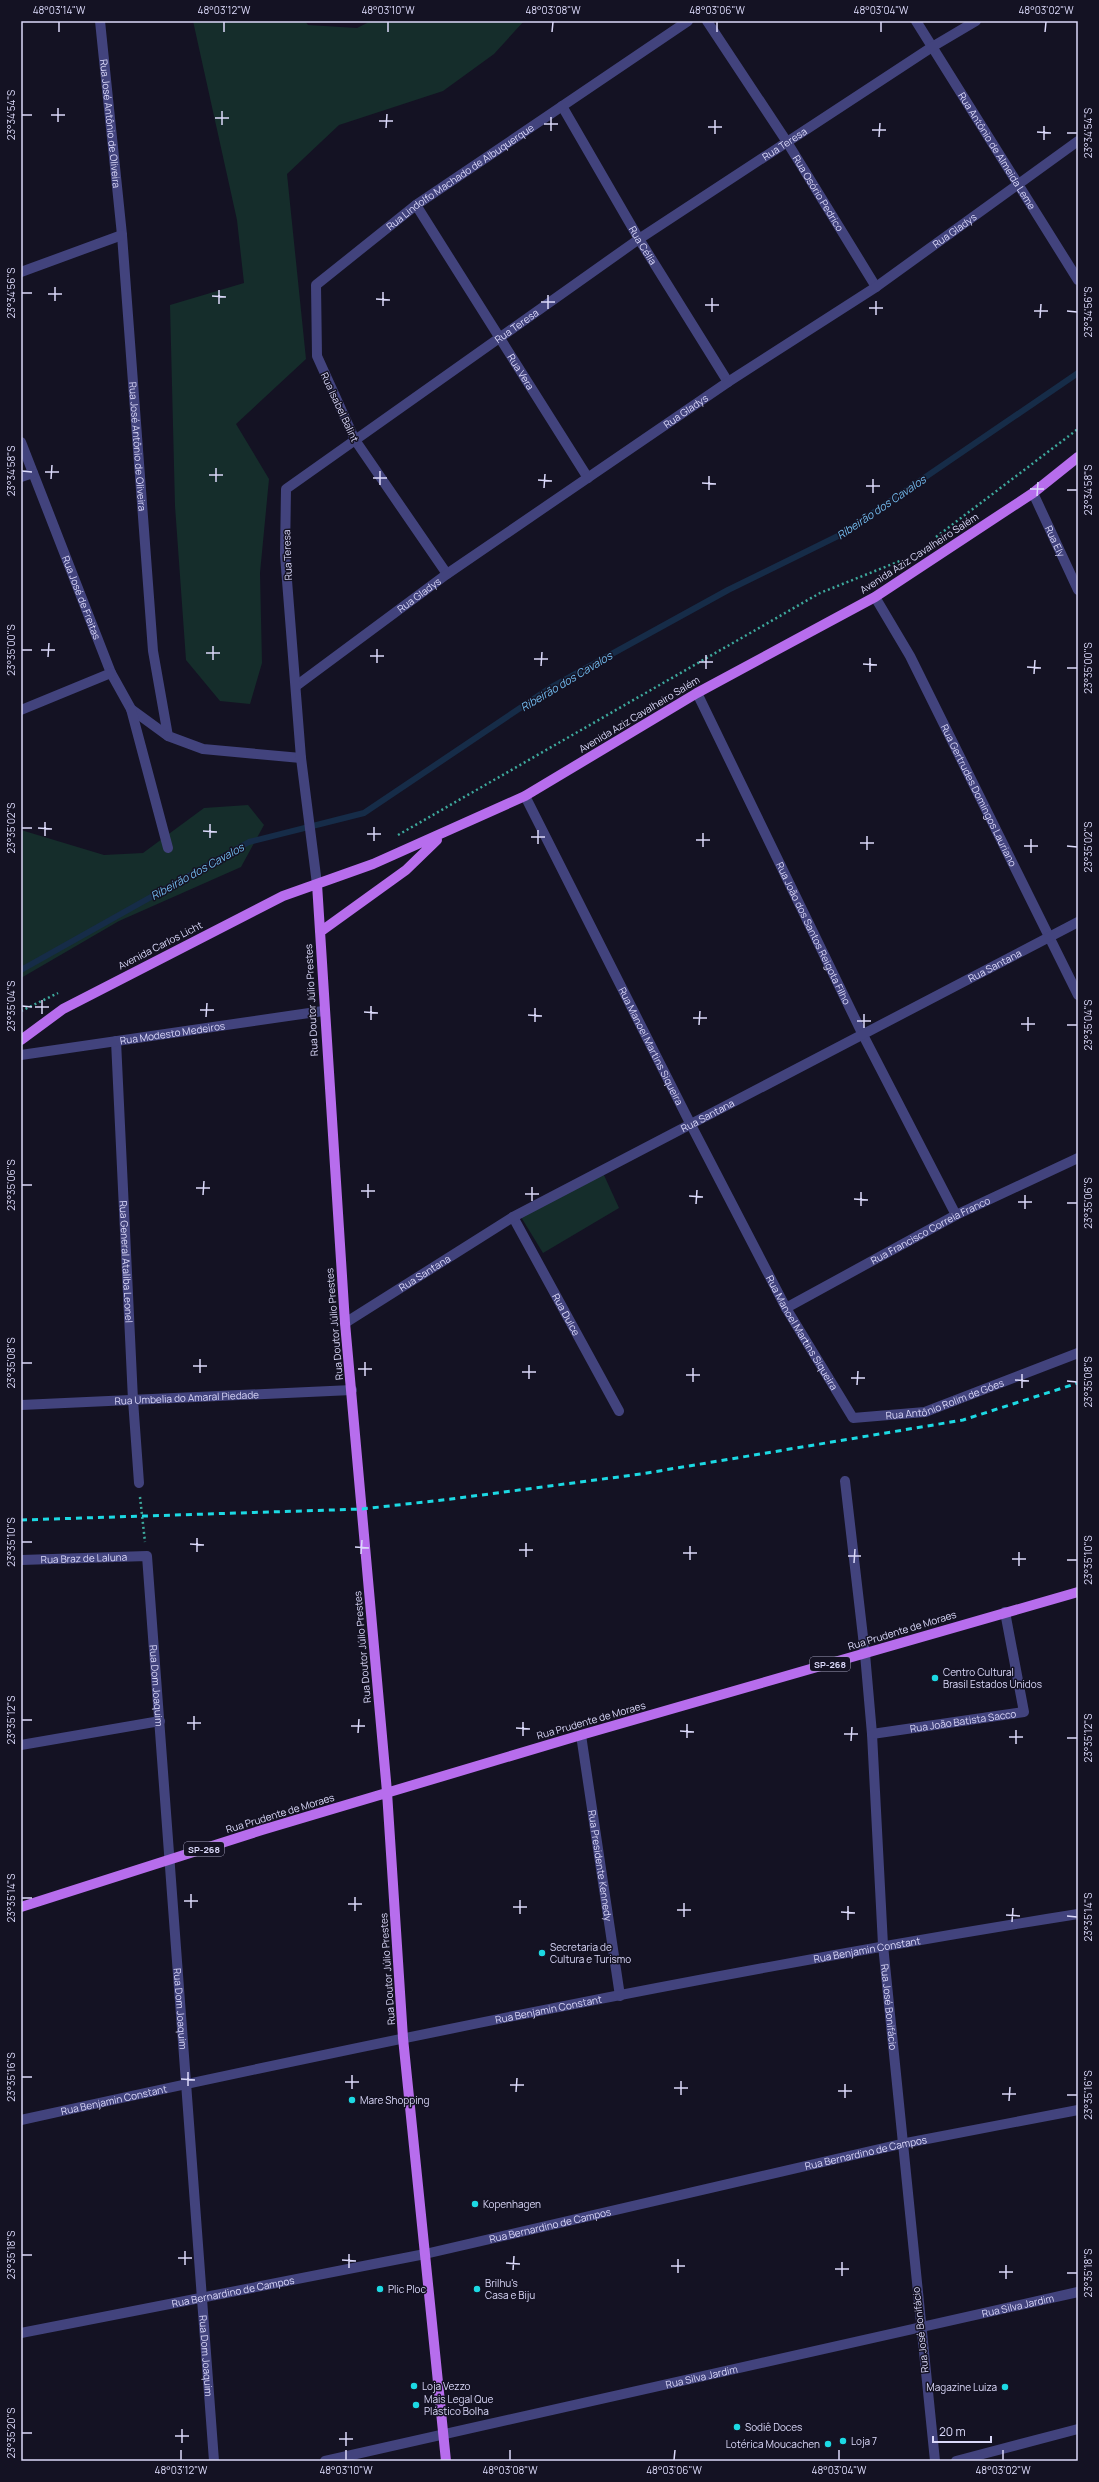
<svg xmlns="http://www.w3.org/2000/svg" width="1099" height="2482" font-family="Manrope,sans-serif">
<rect width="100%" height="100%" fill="#141223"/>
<path fill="#152d2b" d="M193,21H305L308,25L357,28L371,21H524L494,54L443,91L339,125L287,174L306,359L236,424L269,479L260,573L262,663L250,704L220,701L186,660L175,506L170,305L244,283L237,220Z
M248,805L264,825L241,867L119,921L21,978V830L104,855L143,853L204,808Z
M603,1173L619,1208L543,1253L521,1217Z"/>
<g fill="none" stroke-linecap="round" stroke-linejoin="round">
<path stroke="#162c48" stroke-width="6" d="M21,970L249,842L364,813L550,688L728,590L842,534L1078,373"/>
<path stroke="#3ea99d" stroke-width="2.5" stroke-dasharray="2 3" stroke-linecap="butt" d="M936,537L1078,429
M398,835L820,593L900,561
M21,1011L58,993
M140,1497L145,1542"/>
<g stroke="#42437d" stroke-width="10">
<path id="s1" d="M100,21L122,235L153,651L168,736L203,749L301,758"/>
<path id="s2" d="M707,21L787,142L876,287"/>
<path id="s3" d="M916,21L1078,280"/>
<path id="s4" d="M562,106L639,239L728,382"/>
<path id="s5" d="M416,205L588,478"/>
<path d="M21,272L122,235"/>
<path id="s6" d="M21,442L111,673L131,709L168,736"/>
<path d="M21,477L33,473"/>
<path id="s7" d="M1033,493L1078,590"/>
<path id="s8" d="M447,574L355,440L317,356L316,285L416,205L688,21"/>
<path id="s9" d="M875,597L910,656L1078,995"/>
<path id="s10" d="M296,686L447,574L728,382L876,287L1078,141"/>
<path id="s11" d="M697,693L862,1033L956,1215"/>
<path d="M131,709L168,848"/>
<path d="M21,710L111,673"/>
<path id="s12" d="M525,796L690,1123L786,1308L853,1418L925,1412L1078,1353"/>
<path id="s13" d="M317,884L301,758L285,555L286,489L639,239L932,47L976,21"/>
<path id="s14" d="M116,1041L133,1400L139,1483"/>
<path id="s15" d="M21,1055L323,1011"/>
<path id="s16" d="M513,1217L619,1411"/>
<path id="s17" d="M786,1308L956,1215L1078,1158"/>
<path id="s18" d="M345,1323L513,1217L1078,922"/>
<path id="s19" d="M21,1405L352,1390"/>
<path id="s20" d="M845,1481L865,1654L872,1734L883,1945L935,2461"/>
<path id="s21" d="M21,1560L147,1556L214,2461"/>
<path id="s22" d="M872,1734L1024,1712L1005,1612"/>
<path id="s23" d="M581,1735L620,1996"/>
<path d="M21,1745L160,1721"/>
<path id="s24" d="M21,2120C372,2043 724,1970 1078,1914"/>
<path id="s25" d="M21,2333L425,2254L901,2144L1078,2110"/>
<path id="s26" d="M325,2461L1078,2292"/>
<path d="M956,2461L1078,2429"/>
</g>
<path stroke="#b76ded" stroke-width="10" d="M317,884L345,1323L387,1792L403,2038L446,2461
M320,932L406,870L437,840
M21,1040L63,1009L283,896L373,864L525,796L697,693L875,597L1033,493L1078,457
M21,1907L262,1830L581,1735L1078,1592"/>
<path stroke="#1cd9e3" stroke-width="3" stroke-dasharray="6 5" stroke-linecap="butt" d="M21,1520L362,1509L451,1499L641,1474L963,1420L1078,1383"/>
</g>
<path fill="none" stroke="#dbd9fa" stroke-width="1.5" d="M59,32V22M224,32V22M388,32V22M552,32L553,22M717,32V22M881,32V22M1045,32L1046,22M22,115H32M51,115H65M215,118H229M379,121H393M58,122V108M544,124H558M222,125V111M708,127H722M386,128L387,114M872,130H886M551,131V117M1037,132L1051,133M1067,133H1077M715,134V120M879,137L880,123M1044,140V126M22,293H32M48,294H62M212,296L226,297M376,299L390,300M55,301V287M541,302H555M219,304V290M705,305H719M383,306V292M869,308H883M548,309V295M1034,311H1048M1067,311L1077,312M712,312V298M876,315V301M1040,318L1041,304M22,471L32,472M45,472H59M209,475H223M373,478H387M51,479L52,465M538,480L552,481M216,482V468M702,483L716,484M380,485V471M866,486H880M544,488L545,474M1030,489H1044M709,490V476M1067,490H1077M873,493V479M1037,496L1038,482M22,650H32M41,650H55M206,653H220M370,656H384M48,657L49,643M534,659H548M213,660V646M699,662H713M377,663V649M863,664L877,665M541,666L542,652M1027,667L1041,668M1067,668H1077M706,669V655M870,672V658M1034,674L1035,660M22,828H32M38,828L52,829M203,831L217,832M367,834H381M45,836V822M531,837H545M210,838V824M696,840H710M374,841V827M860,843H874M538,844V830M1024,846H1038M1067,846L1077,847M703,847V833M867,850V836M1031,853V839M22,1006L32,1007M35,1007H49M200,1010H214M364,1012L378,1013M42,1014V1000M528,1015L542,1016M206,1017L207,1003M693,1018H707M371,1020V1006M857,1021H871M535,1022V1008M1021,1024H1035M699,1025L700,1011M1067,1025H1077M864,1028V1014M1028,1031V1017M22,1185H32M196,1188H210M361,1191H375M525,1194H539M203,1195L204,1181M689,1196L703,1197M368,1198V1184M854,1199L868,1200M532,1201V1187M1018,1202H1032M1067,1203H1077M696,1204L697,1190M861,1206V1192M1025,1209V1195M22,1363H32M193,1366H207M358,1369H372M522,1372H536M200,1373V1359M686,1375H700M365,1376V1362M851,1378H865M529,1379V1365M1015,1380L1029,1381M1067,1381L1077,1382M693,1382V1368M857,1385L858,1371M1022,1388V1374M22,1542H32M190,1544L204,1545M355,1547L369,1548M519,1550H533M197,1552V1538M683,1553H697M361,1554L362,1540M848,1556H861M526,1557V1543M1012,1559H1026M690,1560V1546M1067,1560H1077M854,1563L855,1549M1019,1566V1552M22,1720H32M187,1723H201M351,1726H365M516,1728L530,1729M194,1730V1716M680,1731L694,1732M358,1733L359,1719M844,1734H858M523,1736V1722M1009,1737H1023M687,1738V1724M1067,1738H1077M851,1741L852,1727M1016,1744V1730M22,1898H32M184,1901H198M348,1904H362M513,1907H527M191,1908V1894M677,1910H691M355,1911V1897M841,1912L855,1913M520,1914V1900M1006,1915L1020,1916M1067,1916L1077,1917M684,1917V1903M848,1920V1906M1012,1922L1013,1908M22,2077H32M181,2079L195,2080M345,2082H359M510,2085H524M188,2086V2072M674,2088H688M352,2089V2075M838,2091H852M516,2092L517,2078M1002,2094H1016M681,2095V2081M1067,2095H1077M845,2098V2084M1009,2101L1010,2087M22,2255H32M178,2258H192M342,2260L356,2261M506,2263L520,2264M185,2265V2251M671,2266H685M349,2268V2254M835,2269H849M513,2270L514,2256M999,2272H1013M678,2273V2259M1067,2273H1077M842,2276V2262M1006,2279V2265M22,2433H32M175,2436H189M339,2439H353M182,2443V2429M346,2446V2432M181,2460V2450M346,2460V2450M510,2460V2450M674,2460L675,2450M839,2460V2450M1003,2460V2450"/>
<g fill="#1cd9e3" stroke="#141223" stroke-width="1.5">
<circle cx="935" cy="1678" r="4"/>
<circle cx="542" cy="1953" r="4"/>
<circle cx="352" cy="2100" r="4"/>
<circle cx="475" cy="2204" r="4"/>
<circle cx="380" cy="2289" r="4"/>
<circle cx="477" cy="2289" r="4"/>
<circle cx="414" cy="2386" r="4"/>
<circle cx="1005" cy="2387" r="4"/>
<circle cx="416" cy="2405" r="4"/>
<circle cx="737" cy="2427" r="4"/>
<circle cx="843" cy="2441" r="4"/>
<circle cx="828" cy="2444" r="4"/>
</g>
<g text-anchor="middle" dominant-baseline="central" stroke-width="3" stroke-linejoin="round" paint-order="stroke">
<g fill="#141223" stroke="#9f9dba" stroke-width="1">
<rect x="810" y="1657" width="40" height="14" rx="3"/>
<rect x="184" y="1842" width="40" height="14" rx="3"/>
</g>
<g font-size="9" font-weight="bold" fill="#dbd9fa">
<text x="830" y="1664">SP-268</text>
<text x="204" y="1849">SP-268</text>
</g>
<g font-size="10" fill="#dbd9fa" stroke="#141223">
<text stroke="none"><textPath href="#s1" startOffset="103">Rua José Antônio de Oliveira</textPath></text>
<text stroke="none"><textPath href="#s13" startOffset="1003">Rua Teresa</textPath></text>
<text stroke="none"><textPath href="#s3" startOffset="153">Rua Antônio de Almeida Leme</textPath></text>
<text stroke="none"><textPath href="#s8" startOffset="506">Rua Lindolfo Machado de Albuquerque</textPath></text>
<text stroke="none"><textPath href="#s2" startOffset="205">Rua Osório Pedrico</textPath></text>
<text stroke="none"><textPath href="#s10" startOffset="801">Rua Gladys</textPath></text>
<text stroke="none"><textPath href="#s4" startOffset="161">Rua Célia</textPath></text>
<text stroke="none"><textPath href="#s13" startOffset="679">Rua Teresa</textPath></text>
<text stroke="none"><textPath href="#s5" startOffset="197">Rua Vera</textPath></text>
<text transform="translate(340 407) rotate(65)">Rua Isabel Balint</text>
<text stroke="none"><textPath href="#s10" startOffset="477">Rua Gladys</textPath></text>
<text stroke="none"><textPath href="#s1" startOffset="427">Rua José Antônio de Oliveira</textPath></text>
<text stroke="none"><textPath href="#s7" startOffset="53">Rua Ely</textPath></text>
<text transform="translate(919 553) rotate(-33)">Avenida Aziz Cavalheiro Salém</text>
<text transform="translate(287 555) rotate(-92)">Rua Teresa</text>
<text stroke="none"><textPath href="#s10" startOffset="153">Rua Gladys</textPath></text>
<text stroke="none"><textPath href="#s6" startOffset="167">Rua José de Freitas</textPath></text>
<text transform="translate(639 714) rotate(-31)">Avenida Aziz Cavalheiro Salém</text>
<text stroke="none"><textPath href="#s9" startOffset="224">Rua Gertrudes Domingos Lauriano</textPath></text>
<text stroke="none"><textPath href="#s11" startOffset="267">Rua João dos Santos Reigota Filho</textPath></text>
<text transform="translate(160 945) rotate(-27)">Avenida Carlos Licht</text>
<text stroke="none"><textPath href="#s18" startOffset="742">Rua Santana</textPath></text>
<text transform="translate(311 1000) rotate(-93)">Rua Doutor Júlio Prestes</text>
<text stroke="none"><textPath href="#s15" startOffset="153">Rua Modesto Medeiros</textPath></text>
<text stroke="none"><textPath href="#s12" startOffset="280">Rua Manoel Martins Siqueira</textPath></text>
<text stroke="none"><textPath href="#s18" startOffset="418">Rua Santana</textPath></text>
<text stroke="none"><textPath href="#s17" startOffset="164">Rua Francisco Correia Franco</textPath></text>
<text stroke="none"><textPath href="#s14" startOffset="221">Rua General Ataliba Leonel</textPath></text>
<text stroke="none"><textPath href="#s18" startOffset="94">Rua Santana</textPath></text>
<text stroke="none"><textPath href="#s16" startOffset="111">Rua Dulce</textPath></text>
<text transform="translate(334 1324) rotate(-95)">Rua Doutor Júlio Prestes</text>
<text stroke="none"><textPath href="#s12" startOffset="604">Rua Manoel Martins Siqueira</textPath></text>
<text stroke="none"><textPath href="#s19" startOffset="166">Rua Umbelia do Amaral Piedade</textPath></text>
<text stroke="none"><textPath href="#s12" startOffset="798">Rua Antônio Rolim de Góes</textPath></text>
<text stroke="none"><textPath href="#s21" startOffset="63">Rua Braz de Laluna</textPath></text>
<text transform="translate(902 1630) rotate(-17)">Rua Prudente de Moraes</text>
<text transform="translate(362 1647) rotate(-95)">Rua Doutor Júlio Prestes</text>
<text stroke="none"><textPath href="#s21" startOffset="256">Rua Dom Joaquim</textPath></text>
<text transform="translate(591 1720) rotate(-16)">Rua Prudente de Moraes</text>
<text stroke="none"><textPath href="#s22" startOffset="92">Rua João Batista Sacco</textPath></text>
<text transform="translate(280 1813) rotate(-17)">Rua Prudente de Moraes</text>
<text stroke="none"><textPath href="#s23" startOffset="132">Rua Presidente Kennedy</textPath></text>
<text stroke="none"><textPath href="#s24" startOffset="863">Rua Benjamin Constant</textPath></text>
<text transform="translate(387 1969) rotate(-94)">Rua Doutor Júlio Prestes</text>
<text stroke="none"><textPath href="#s20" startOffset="528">Rua José Bonifácio</textPath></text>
<text stroke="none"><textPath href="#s21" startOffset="580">Rua Dom Joaquim</textPath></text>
<text stroke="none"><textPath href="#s24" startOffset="539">Rua Benjamin Constant</textPath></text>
<text stroke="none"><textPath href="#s24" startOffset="95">Rua Benjamin Constant</textPath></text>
<text stroke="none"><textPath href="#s25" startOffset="864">Rua Bernardino de Campos</textPath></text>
<text stroke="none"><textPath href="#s25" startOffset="540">Rua Bernardino de Campos</textPath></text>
<text stroke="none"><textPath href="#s25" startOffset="216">Rua Bernardino de Campos</textPath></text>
<text stroke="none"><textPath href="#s26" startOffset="710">Rua Silva Jardim</textPath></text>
<text transform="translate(920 2330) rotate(-96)">Rua José Bonifácio</text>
<text stroke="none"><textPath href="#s21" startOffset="928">Rua Dom Joaquim</textPath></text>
<text stroke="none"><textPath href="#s26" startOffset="386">Rua Silva Jardim</textPath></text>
</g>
<g font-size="10" fill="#dbd9fa" stroke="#141223" text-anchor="start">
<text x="943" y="1672">Centro Cultural<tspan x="943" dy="12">Brasil Estados Unidos</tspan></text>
<text x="550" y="1947">Secretaria de<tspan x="550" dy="12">Cultura e Turismo</tspan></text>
<text x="360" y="2100">Mare Shopping</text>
<text x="483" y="2204">Kopenhagen</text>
<text x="485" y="2283">Brilhu's<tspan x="485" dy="12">Casa e Biju</tspan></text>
<text x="388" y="2289">Plic Ploc</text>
<text x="422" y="2386">Loja Vezzo</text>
<text x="997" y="2387" text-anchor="end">Magazine Luiza</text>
<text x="424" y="2399">Mais Legal Que<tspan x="424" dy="12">Plástico Bolha</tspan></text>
<text x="745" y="2427">Sodiê Doces</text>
<text x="851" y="2441">Loja 7</text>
<text x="820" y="2444" text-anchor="end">Lotérica Moucachen</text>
</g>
<g font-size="11" font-style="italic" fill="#73bbee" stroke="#141223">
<text transform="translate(881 507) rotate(-34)">Ribeirão dos Cavalos</text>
<text transform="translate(566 681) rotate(-31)">Ribeirão dos Cavalos</text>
<text transform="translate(197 871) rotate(-29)">Ribeirão dos Cavalos</text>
</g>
</g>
<rect width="1099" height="2482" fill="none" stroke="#141223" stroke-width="44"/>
<path d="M933 2436v6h58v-6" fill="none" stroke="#dbd9fa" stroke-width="2"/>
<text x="939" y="2436" font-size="12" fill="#dbd9fa" stroke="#141223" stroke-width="3" paint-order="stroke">20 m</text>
<rect x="22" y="22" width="1055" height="2438" fill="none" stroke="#dbd9fa" stroke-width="1.5"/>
<g font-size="10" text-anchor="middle" fill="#dbd9fa">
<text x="59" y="14">48°03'14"W</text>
<text x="224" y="14">48°03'12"W</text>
<text x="388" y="14">48°03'10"W</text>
<text x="553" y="14">48°03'08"W</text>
<text x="717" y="14">48°03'06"W</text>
<text x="881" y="14">48°03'04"W</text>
<text x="1046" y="14">48°03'02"W</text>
<text transform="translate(11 115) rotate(-90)" y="4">23°34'54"S</text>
<text transform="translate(1088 133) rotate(-90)" y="4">23°34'54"S</text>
<text transform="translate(11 293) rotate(-90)" y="4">23°34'56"S</text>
<text transform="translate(1088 312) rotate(-90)" y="4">23°34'56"S</text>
<text transform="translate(11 471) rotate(-90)" y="4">23°34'58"S</text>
<text transform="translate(1088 490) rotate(-90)" y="4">23°34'58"S</text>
<text transform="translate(11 650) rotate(-90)" y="4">23°35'00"S</text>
<text transform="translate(1088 668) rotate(-90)" y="4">23°35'00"S</text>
<text transform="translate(11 828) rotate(-90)" y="4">23°35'02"S</text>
<text transform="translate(1088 847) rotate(-90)" y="4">23°35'02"S</text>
<text transform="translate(11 1006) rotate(-90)" y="4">23°35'04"S</text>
<text transform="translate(1088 1025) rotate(-90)" y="4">23°35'04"S</text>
<text transform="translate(11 1185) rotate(-90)" y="4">23°35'06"S</text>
<text transform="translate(1088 1203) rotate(-90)" y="4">23°35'06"S</text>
<text transform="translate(11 1363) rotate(-90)" y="4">23°35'08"S</text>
<text transform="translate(1088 1382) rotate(-90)" y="4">23°35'08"S</text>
<text transform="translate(11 1542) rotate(-90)" y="4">23°35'10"S</text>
<text transform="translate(1088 1560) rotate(-90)" y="4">23°35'10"S</text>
<text transform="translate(11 1720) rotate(-90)" y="4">23°35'12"S</text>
<text transform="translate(1088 1738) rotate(-90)" y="4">23°35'12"S</text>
<text transform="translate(11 1898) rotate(-90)" y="4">23°35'14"S</text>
<text transform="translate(1088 1917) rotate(-90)" y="4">23°35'14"S</text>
<text transform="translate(11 2077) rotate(-90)" y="4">23°35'16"S</text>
<text transform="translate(1088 2095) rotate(-90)" y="4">23°35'16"S</text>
<text transform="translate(11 2255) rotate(-90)" y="4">23°35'18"S</text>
<text transform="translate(1088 2273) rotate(-90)" y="4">23°35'18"S</text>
<text transform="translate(11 2433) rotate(-90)" y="4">23°35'20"S</text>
<text x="181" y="2474">48°03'12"W</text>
<text x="346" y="2474">48°03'10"W</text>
<text x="510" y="2474">48°03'08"W</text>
<text x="674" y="2474">48°03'06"W</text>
<text x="839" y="2474">48°03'04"W</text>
<text x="1003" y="2474">48°03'02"W</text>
</g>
</svg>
